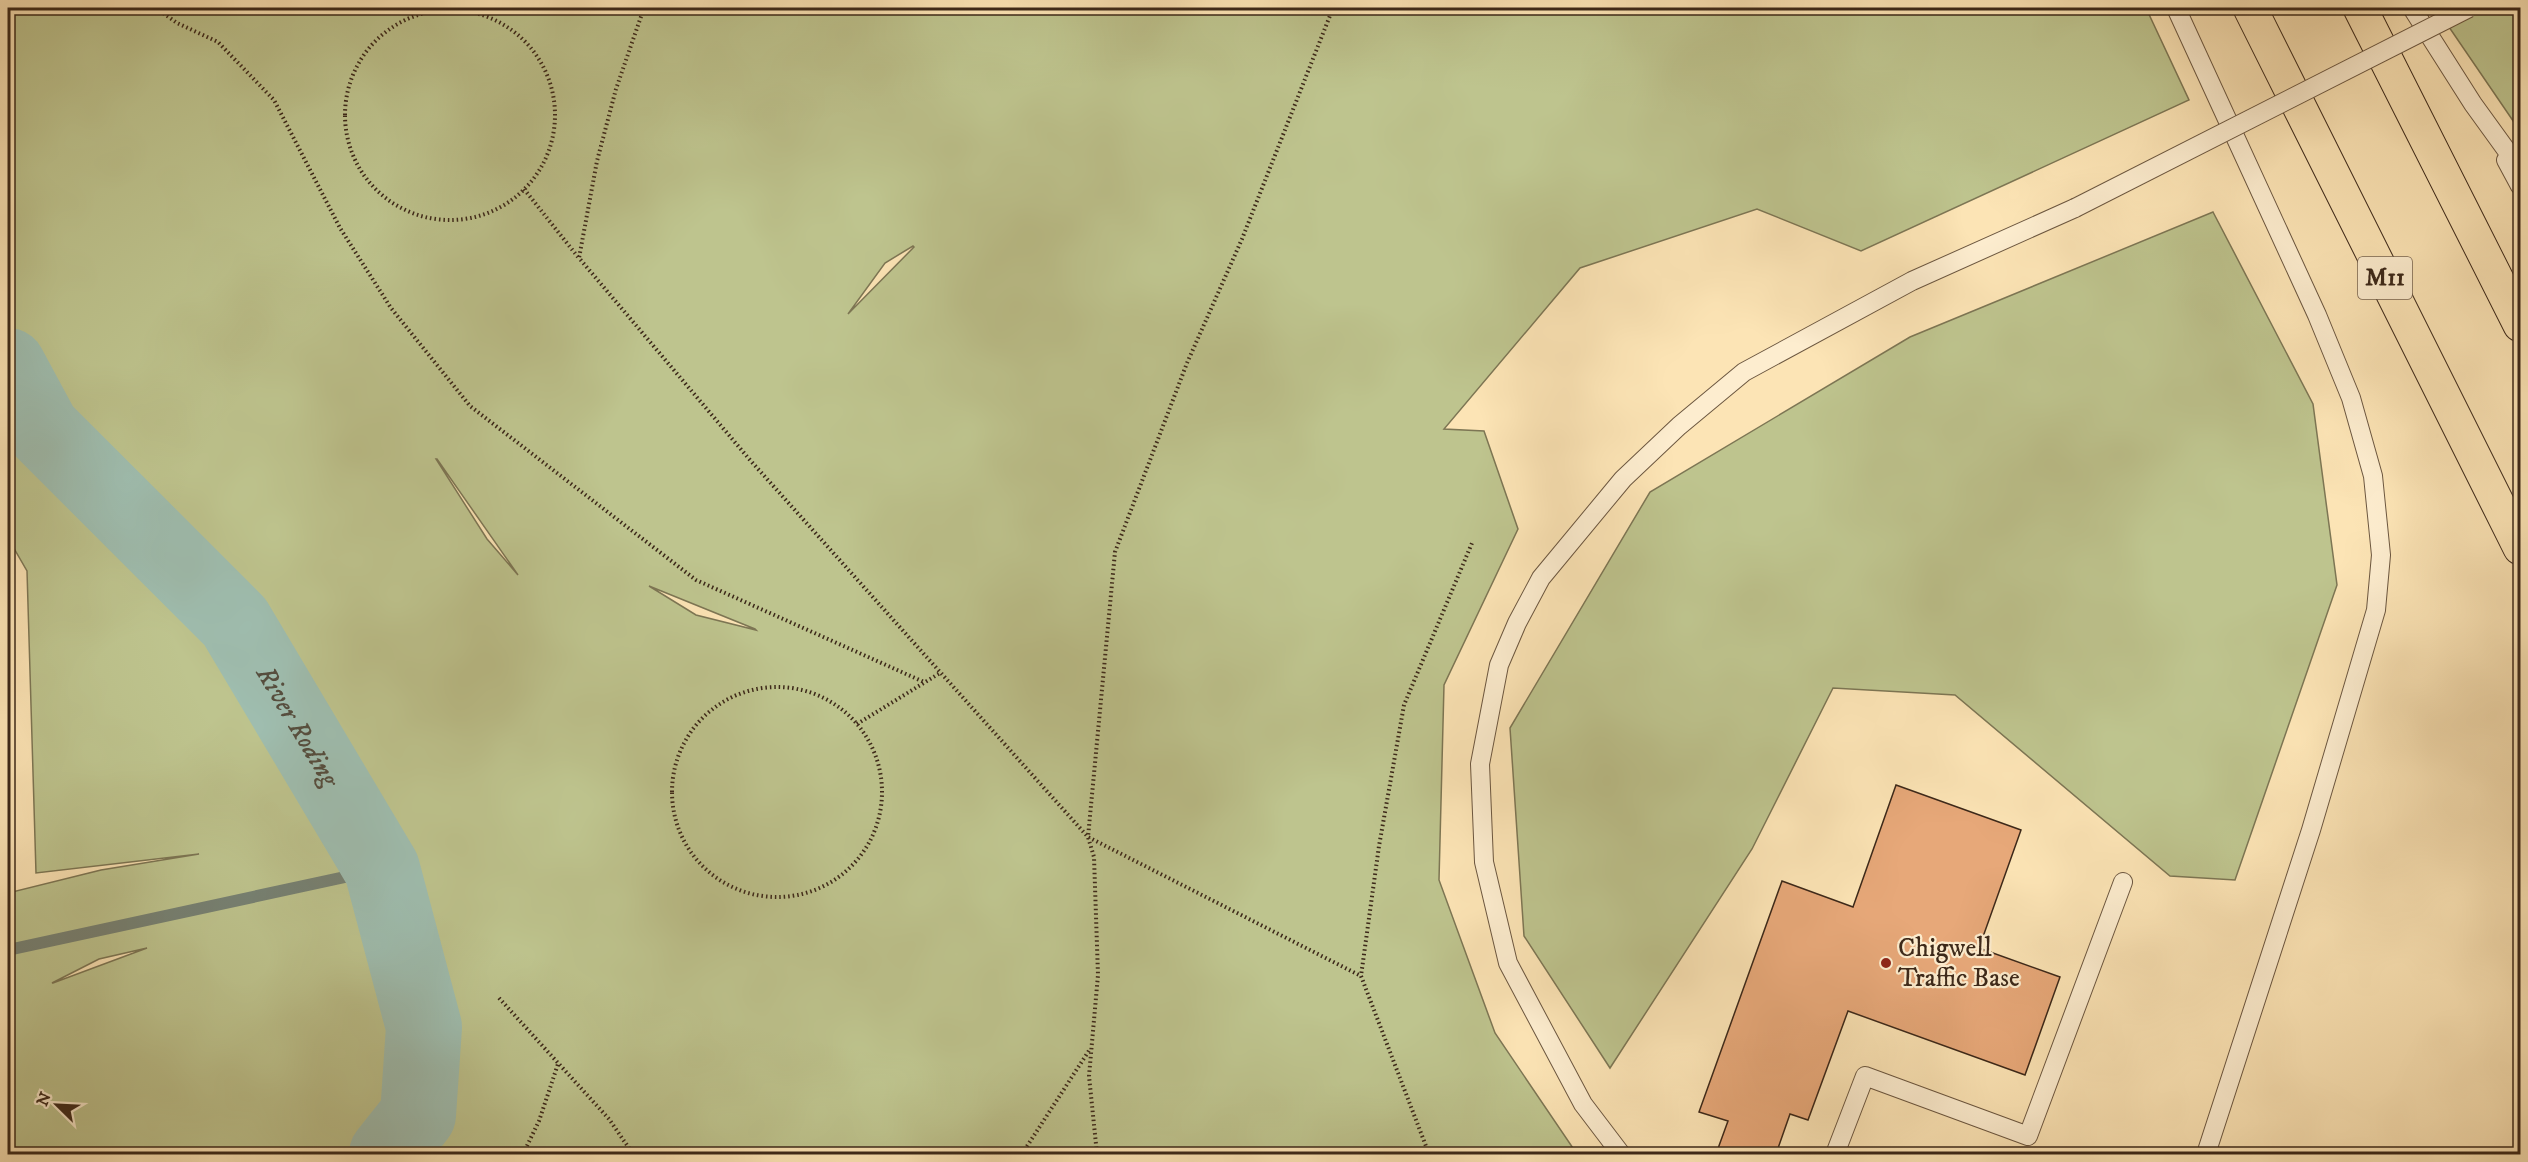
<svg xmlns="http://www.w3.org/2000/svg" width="2528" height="1162" font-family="'IM FELL DW Pica',serif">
<rect width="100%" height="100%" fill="#fce4b5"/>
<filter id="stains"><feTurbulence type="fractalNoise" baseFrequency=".00333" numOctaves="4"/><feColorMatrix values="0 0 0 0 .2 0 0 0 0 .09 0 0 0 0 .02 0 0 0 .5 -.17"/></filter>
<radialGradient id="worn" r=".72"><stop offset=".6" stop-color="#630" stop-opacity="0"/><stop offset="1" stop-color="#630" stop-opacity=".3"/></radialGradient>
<path fill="#bec48e" stroke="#7d7654" stroke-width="1.5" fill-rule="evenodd" d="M8,8H2146L2189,100L1861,251L1757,209L1580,268L1444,429L1484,431L1518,529L1444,685L1439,880L1495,1033L1577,1154H8V893L101,870L199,854L36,873L27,571L8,538ZM913,246L914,247L848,314L885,263ZM436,459H437L518,575L487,539ZM649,586L755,629L756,630L696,615ZM147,948L53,983H52L99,959Z
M2436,8H2520V131Z
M2213,212L2313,404L2337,585L2235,880L2170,876L1955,695L1833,688L1752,849L1610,1068L1524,936L1510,728L1650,492L1910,337Z"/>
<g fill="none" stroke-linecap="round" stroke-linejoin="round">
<path stroke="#778274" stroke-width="12" d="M8,950L382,869"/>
<path stroke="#9fbeb0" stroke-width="76" id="s1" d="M8,366L42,429L235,622L382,869L424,1027L418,1115L387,1154"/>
</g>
<path fill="#e7a879" stroke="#3c2819" stroke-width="1.5" d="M1896,785L2021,830L1979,948L2060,977L2025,1075L1848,1011L1808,1120L1790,1114L1776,1154H1716L1728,1121L1699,1112L1782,881L1853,907Z"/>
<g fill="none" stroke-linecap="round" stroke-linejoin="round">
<defs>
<path id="service" d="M2176,8L2317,315L2351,398L2373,476L2381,555L2376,610L2311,830L2206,1154
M2412,8L2473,104L2520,169
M2506,160L2520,186
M1621,1154L1583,1104L1508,963L1484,862L1480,764L1499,665L1517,623L1541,578L1623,479L1679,426L1744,372L1912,281L2075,208
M1835,1154L1865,1076L2028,1136L2123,882"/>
<path id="motorway" d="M2250,8L2520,548
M2360,8L2520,325"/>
</defs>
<use href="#service" stroke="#6c5740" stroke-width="20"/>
<use href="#motorway" stroke="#3c2819" stroke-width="35"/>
<path stroke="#3c2819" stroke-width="4" stroke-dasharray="1.5 3" stroke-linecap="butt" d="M156,8L177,23L218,42L274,100L340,228L391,308L470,406L696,580L924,682
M644,8L616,89L597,161L579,258L750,460L1088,837L1094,857L1098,975L1089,1076L1097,1154
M1333,8L1242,239L1187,363L1115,552L1088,837L1361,976
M345 115a105 105 0 1 1 210 0a105 105 0 1 1-210 0Z
M524,189L578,257
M672 792a105 105 0 1 1 210 0a105 105 0 1 1-210 0Z
M857,724L940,673
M499,998L609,1119L633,1154
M523,1154L539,1121L558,1064
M1022,1154L1090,1049
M1429,1154L1361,976L1379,846L1404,705L1472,543"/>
<use href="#service" stroke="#fdedcf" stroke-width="18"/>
<use href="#motorway" stroke="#fce4b5" stroke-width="33"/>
<defs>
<path id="service-bridge" d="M2075,208L2469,8"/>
</defs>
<use href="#service-bridge" stroke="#6c5740" stroke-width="20" stroke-linecap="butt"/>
<use href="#service-bridge" stroke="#fdedcf" stroke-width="18"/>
</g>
<circle fill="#8f2418" stroke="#fdedcf" stroke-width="2" cx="1886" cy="963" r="6"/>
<g text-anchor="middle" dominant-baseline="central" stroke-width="4.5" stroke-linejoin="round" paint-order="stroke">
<rect fill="#fdedcf" stroke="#766350" stroke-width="1.5" x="2358" y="257" width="54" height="42" rx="4.5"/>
<g font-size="24" font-weight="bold" fill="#3c2819">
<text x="2385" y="278">M11</text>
</g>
<g font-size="26" fill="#3c2819" stroke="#fdedcf" text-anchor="start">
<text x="1898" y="948">Chigwell<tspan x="1898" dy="30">Traffic Base</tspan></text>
</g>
<g font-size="27" font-style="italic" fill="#554e3f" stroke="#fdedcf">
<text stroke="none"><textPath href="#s1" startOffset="466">River Roding</textPath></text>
</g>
</g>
<rect width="2528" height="1162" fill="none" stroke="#fce4b5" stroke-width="30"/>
<rect x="9" y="9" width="2510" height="1144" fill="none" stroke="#3c2819" stroke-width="3"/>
<rect x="15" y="15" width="2498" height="1132" fill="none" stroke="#3c2819" stroke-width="1.5"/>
<g transform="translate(57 1105) rotate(294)" stroke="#fdedcf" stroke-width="4.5" paint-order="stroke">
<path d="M0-4.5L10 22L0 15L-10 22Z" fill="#3c2819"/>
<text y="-9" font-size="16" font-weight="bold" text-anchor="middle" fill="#3c2819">N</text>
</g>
<rect width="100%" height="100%" filter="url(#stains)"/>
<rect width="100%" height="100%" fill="url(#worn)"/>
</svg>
